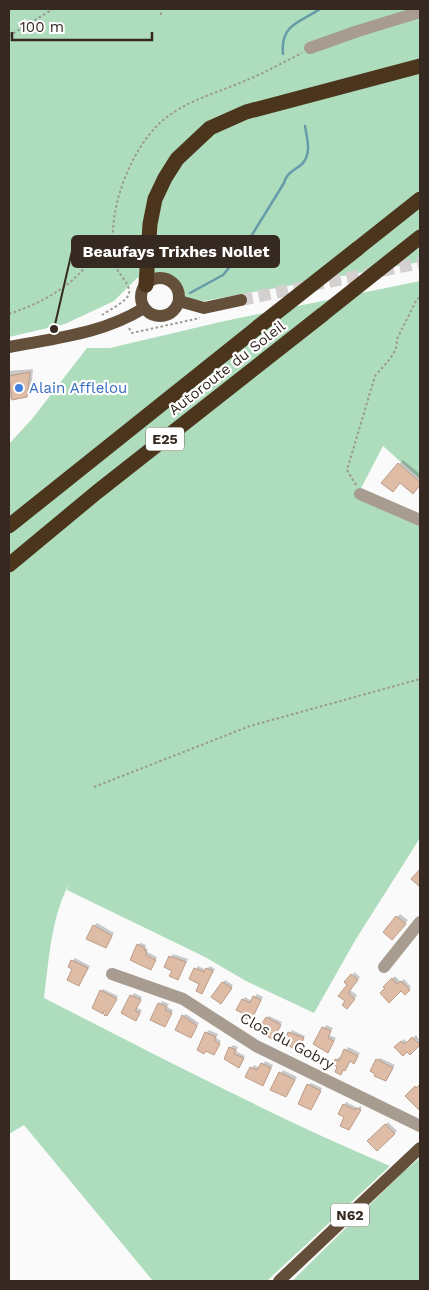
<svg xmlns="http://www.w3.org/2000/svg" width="429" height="1290" font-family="'Work Sans',sans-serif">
<rect width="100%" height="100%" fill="#fafafa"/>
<path fill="#aeddbd" d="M9,9H420V262L204,301L187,299L177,282L165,275L137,278L114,301L65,324L9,337Z
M420,281V479L383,446L357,496L420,526V838L356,939L314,1013L246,981L205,957L67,890L69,884C51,918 49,960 44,998C158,1056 272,1116 390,1166L267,1281H153L24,1125L9,1134V444L32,419L87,348H110L220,322Z
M420,1158V1281H292L404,1171Z"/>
<path fill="#0003" d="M33,369L31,391L27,396L9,399V371Z
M403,460L420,474V484L417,488L399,464Z
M400,914L408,920L395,936L384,932Z
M97,923L114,933L106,947L94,926Z
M141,943L146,945L145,948L148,949L147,952L157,957L151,969L138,945Z
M173,954L188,959L178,979L173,970L166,967Z
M75,958L90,966L79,985L74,969L69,966Z
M198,966L206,970L210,966L215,969L202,992L201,984L190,979Z
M354,972L360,977L350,990L357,995L350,1005L347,1001L348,984Z
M395,976L401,982L404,979L411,987L405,993L401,989L386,988L385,987Z
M225,980L233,985L224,999L223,982Z
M103,989L118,996L107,1015L101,991Z
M134,993L142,997L137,1008L142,1010L136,1020L122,1013Z
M257,994L263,997L251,1020L243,1000L245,997L252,1001Z
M162,1001L169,1004L167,1007L173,1010L167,1023L152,1019Z
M186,1014L199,1023L191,1037L183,1016Z
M269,1016L282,1022L273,1038L267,1018Z
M326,1025L333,1028L329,1035L336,1038L328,1052L315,1044Z
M209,1030L218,1034L216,1038L221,1041L214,1053L206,1033Z
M292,1030L305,1036L298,1049L285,1042Z
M416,1035L419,1039L420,1037V1043L410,1053L407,1050L396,1047L404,1039L408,1043Z
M233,1045L238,1047L236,1051L245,1056L239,1066L230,1048Z
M348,1047L360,1053L354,1062L351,1060L347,1067L341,1073L336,1060L339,1057L341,1058Z
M380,1058L395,1065L386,1080L377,1073V1060Z
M265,1061L273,1065L265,1082L247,1076L254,1065L260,1068Z
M283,1070L297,1077L286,1096L272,1089Z
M311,1083L322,1088L311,1109L308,1085Z
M346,1102L358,1108L360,1106L362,1107L349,1129L344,1105Z
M388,1122L397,1131L377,1150L369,1141Z"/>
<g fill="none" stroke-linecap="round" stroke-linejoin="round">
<path stroke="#669baa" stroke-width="2.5" d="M283,54C280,24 301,22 320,9
M190,293L223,275L239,256L284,183C287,172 294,171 302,164C312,154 307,138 305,126"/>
</g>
<path fill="#debca6" stroke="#bd9c87" d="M30,372L27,397L12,400L9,376Z
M398,463L420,482V485L413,494L400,483L393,492L381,483Z
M420,869V887L411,879Z
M396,916L406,924L392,940L383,932Z
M93,925L112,936L106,948L86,939Z
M137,944L145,948L144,950L147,952L145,955L156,960L151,970L130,960Z
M169,956L186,962L178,980L169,976L172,971L164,967Z
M71,960L88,968L79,986L67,980L72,969L68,967Z
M194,968L204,972L206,968L213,971L202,994L196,991L199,984L189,979Z
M351,974L358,980L348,993L355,999L347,1009L342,1005L345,1001L338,996L347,985L344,982Z
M392,978L397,984L401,981L410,990L405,995L401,991L389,1003L380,993L385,988L383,987Z
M222,982L232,988L221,1004L211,997Z
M100,990L117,999L107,1016L104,1015L106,1012L104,1011L103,1014L92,1008Z
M130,995L141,1000L135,1011L140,1013L136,1021L121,1013Z
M253,996L261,1000L251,1021L245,1018L246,1015L236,1010L242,999L250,1003Z
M158,1003L167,1007L165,1010L172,1013L165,1027L150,1020Z
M182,1015L197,1026L191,1038L175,1030Z
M266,1017L281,1025L273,1040L258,1030Z
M322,1027L331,1031L328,1038L334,1041L328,1053L313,1044Z
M205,1032L216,1037L214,1041L220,1044L214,1055L206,1051L204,1054L197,1050Z
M288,1032L304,1038L298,1051L284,1043Z
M412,1037L420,1045L410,1055L407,1052L403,1056L394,1047L401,1041L405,1044Z
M229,1047L236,1050L234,1054L244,1058L239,1068L224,1059Z
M344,1049L358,1056L354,1064L350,1061L345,1071L343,1070L341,1075L335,1072L337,1067L333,1064L335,1059L339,1061Z
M376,1059L393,1068L386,1081L374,1076L375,1074L370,1071Z
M261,1063L271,1068L263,1086L245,1077L250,1067L257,1070Z
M279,1072L295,1080L286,1097L270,1090Z
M307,1084L321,1091L311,1110L298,1104Z
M420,1084V1110H419L405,1096L415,1086L416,1088Z
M343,1104L355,1110L356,1108L361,1110L349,1130L340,1126L344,1117L338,1114Z
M385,1124L395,1134L377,1151L367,1141Z"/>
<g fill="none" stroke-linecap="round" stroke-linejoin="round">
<path stroke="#d3d0cf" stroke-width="12" stroke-dasharray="12 6" stroke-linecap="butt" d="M241,300L420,263"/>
<path stroke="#9d9793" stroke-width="2" stroke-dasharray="2.5 2.5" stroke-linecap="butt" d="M161,15V9
M9,36L53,9
M9,314C33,306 58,294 77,276C89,264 99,250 113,240
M102,315C109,310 126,302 129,294C131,283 117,274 115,264C106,221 123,168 149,135C173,103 213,95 247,80C266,72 284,62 302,53
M129,328L132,333L200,318
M356,485L347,470L375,376L390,359L396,349L397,339L417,299L420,298
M94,787L250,726L420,679"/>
<path stroke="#a89c90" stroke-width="12" d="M310,48L358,31L420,12
M360,494L420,520
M384,967L420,922
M112,974L183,999L256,1046L420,1126"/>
<path stroke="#634f3a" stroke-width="12" d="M141 297a19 19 0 1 1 38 0a19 19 0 1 1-38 0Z
M179,301L204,308L241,300
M9,347C56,338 102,334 144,308
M279,1281L420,1148"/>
<path stroke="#4b351c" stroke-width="15" d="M357,249L420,199
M146,285L150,224L155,199L165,178L177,159L210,128L246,112L420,66
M9,526L258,327
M9,565L97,492L322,315"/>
<path stroke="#4b351c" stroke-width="15" d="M322,315L420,237
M258,327L357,249"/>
</g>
<circle fill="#3f7fe0" stroke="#fff" stroke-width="2" cx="19" cy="388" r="5"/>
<g text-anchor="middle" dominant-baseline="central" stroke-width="4.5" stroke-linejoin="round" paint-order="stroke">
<g fill="#fff" stroke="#726964" stroke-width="1">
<rect x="146" y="427.5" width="38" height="23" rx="4"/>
<rect x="331" y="1203.5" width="38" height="23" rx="4"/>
</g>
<g font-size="14" font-weight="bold" fill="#362921">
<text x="165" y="439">E25</text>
<text x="350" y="1215">N62</text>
</g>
<g font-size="15" fill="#362921" stroke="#fff">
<text transform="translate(227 368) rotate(-38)">Autoroute du Soleil</text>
<text transform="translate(287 1041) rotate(28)">Clos du Gobry</text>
</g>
<g font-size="15" fill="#366cbe" stroke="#fff" text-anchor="start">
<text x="29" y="388">Alain Afflelou</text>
</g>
</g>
<path fill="none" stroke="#362921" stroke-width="2" d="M54 329L72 251"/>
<circle fill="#362921" stroke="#fff" stroke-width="2" cx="54" cy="329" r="5"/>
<rect fill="#362921" stroke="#362921" stroke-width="2" x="72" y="236" width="207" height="31" rx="5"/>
<g font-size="16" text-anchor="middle" font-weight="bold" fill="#fff">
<text x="176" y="257">Beaufays Trixhes Nollet</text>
</g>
<rect width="429" height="1290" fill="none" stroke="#362921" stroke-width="20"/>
<path d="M12 32v8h140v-8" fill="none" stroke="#362921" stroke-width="2.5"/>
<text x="20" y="32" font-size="15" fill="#362921" stroke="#ffffff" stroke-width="4" paint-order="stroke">100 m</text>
</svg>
